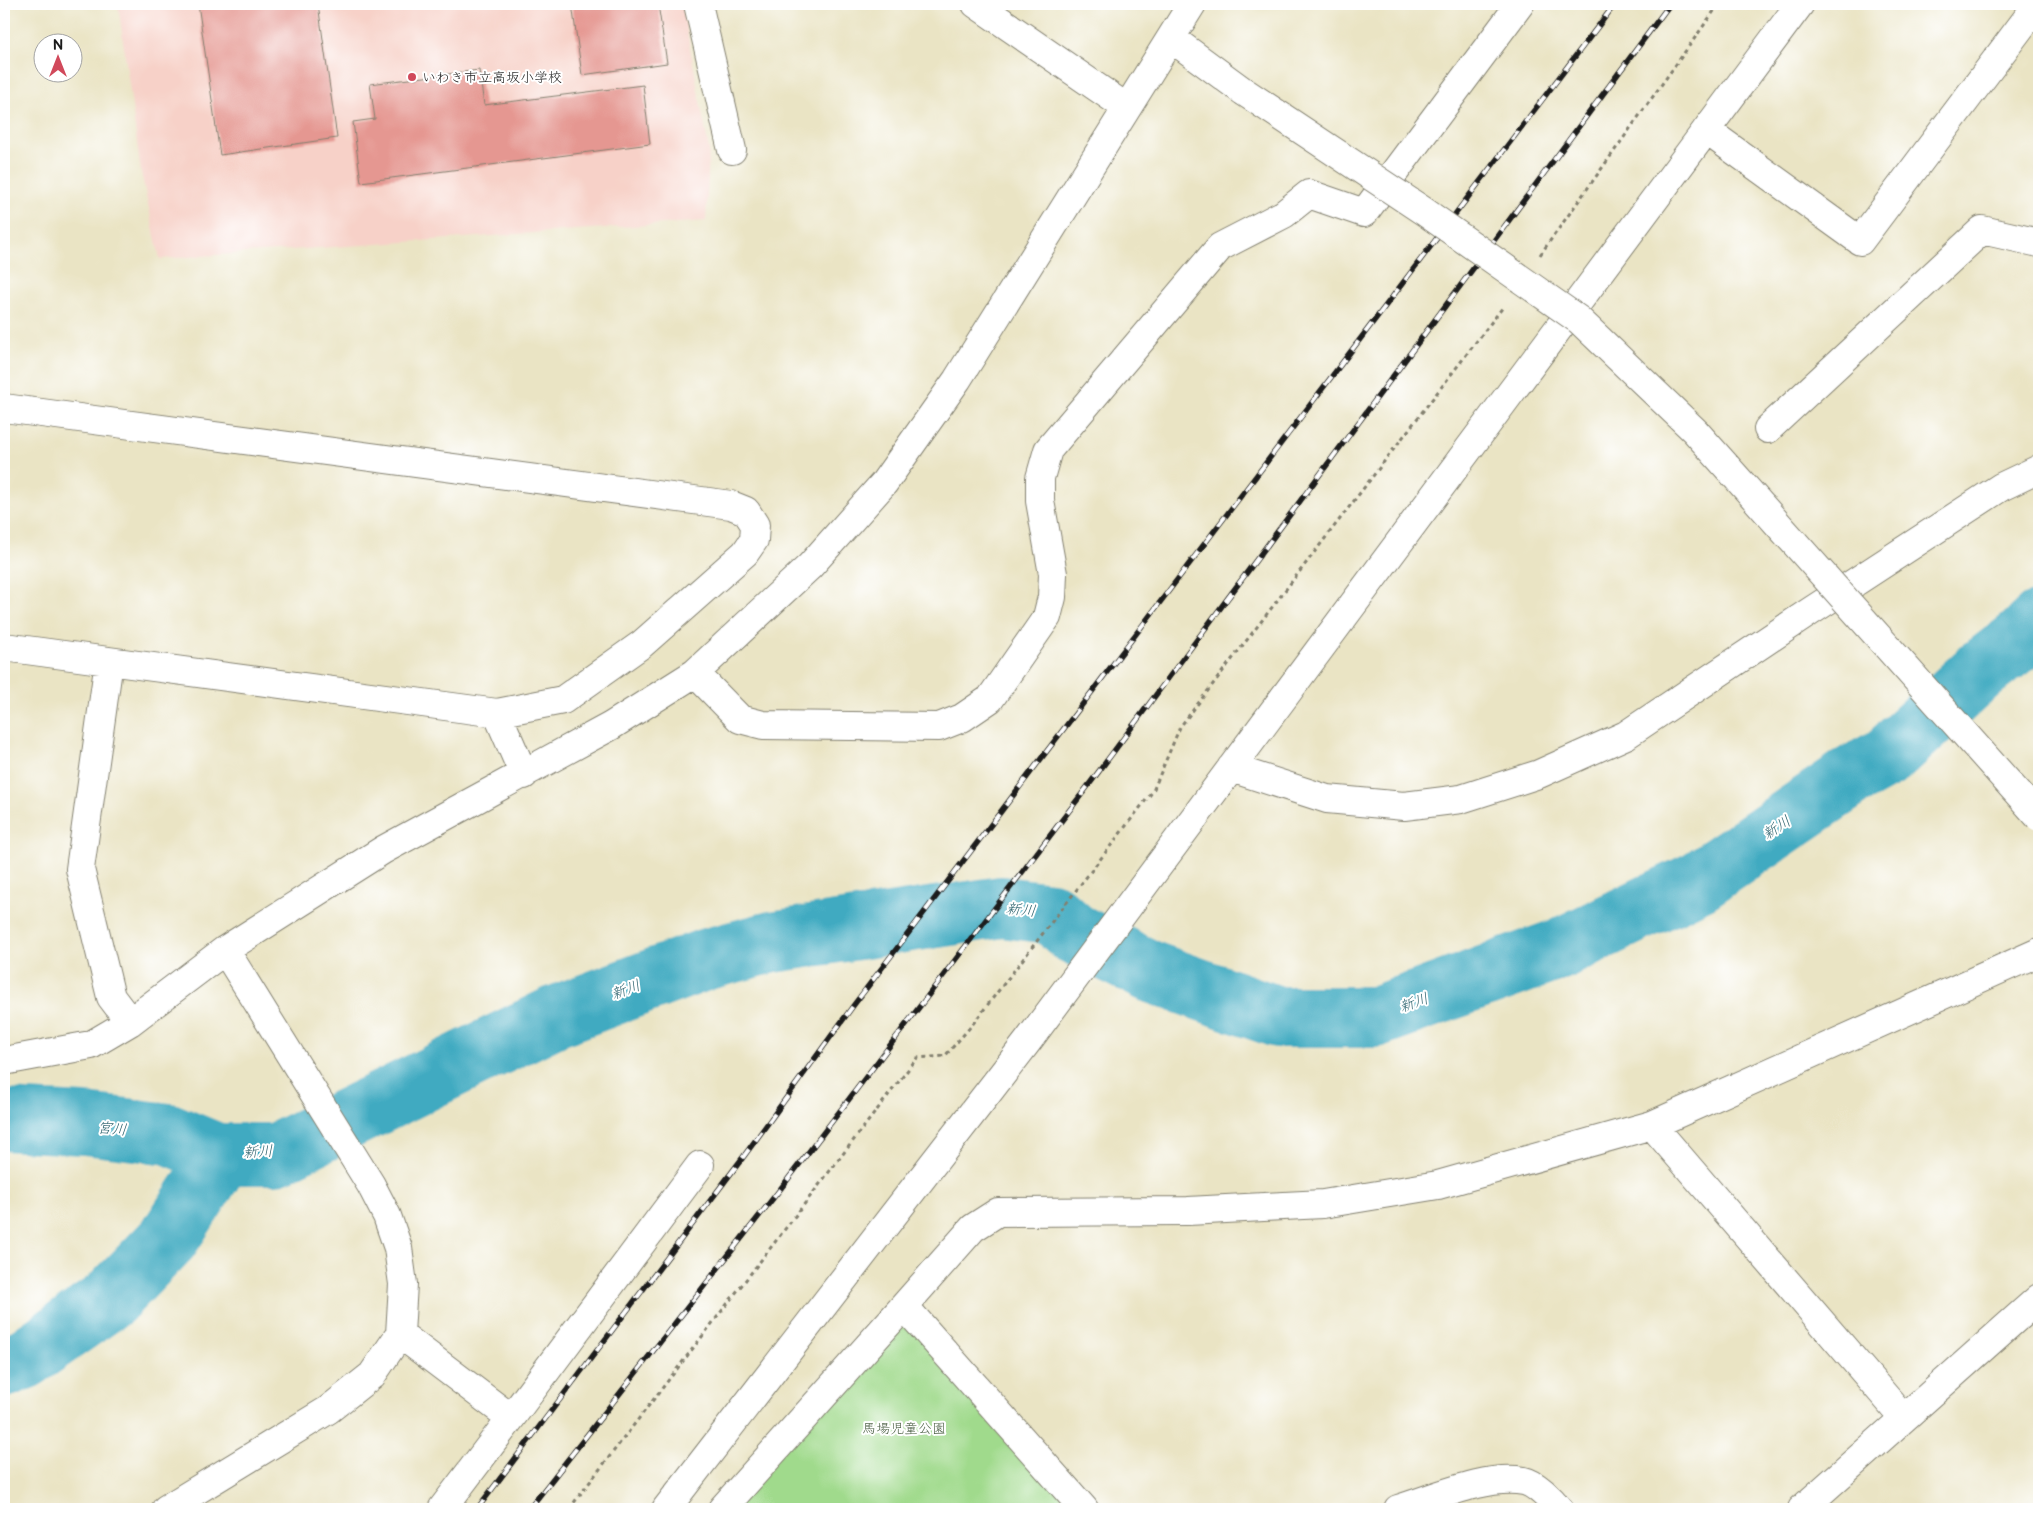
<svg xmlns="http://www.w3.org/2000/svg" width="2043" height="1513" font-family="'Balsamiq Sans','Klee One',sans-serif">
<rect width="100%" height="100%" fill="#fff"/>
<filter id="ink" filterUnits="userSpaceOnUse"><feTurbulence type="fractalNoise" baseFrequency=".02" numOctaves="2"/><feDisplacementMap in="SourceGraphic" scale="10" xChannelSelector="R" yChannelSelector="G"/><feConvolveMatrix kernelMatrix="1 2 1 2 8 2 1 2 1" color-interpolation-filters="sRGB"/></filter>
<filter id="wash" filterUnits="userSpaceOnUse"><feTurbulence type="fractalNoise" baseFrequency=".0096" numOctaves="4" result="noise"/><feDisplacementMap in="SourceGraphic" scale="20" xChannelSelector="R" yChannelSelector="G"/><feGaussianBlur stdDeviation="1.12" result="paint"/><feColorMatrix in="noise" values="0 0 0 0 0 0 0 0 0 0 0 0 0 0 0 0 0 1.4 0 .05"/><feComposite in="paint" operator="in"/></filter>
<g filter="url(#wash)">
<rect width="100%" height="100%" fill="#eae4c4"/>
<path fill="#f7d1c8" d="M118,4H682L709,150L706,221L160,259L141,172Z"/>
<path fill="#a0da8c" stroke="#5e7b54" d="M904,1306L1084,1509H722Z"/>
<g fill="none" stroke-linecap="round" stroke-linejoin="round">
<path stroke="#41aac1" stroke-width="62" d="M4,1120L85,1124L169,1134L217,1154H276L554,1017L707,959L772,942L1002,907L1051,913L1073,933L1151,972L1278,1017H1375L1560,949L1699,881L1851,777L1887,757L1981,670L2023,638L2039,622
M4,1367L26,1358L110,1299L169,1238L211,1173L217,1154"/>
</g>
<g id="blocks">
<path fill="#e59791" d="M198,4H318L337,138L220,155Z
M572,4H658L667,63L582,75Z
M479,70L484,105L643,85L650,144L361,182L353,122L375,119L370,84Z"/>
</g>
</g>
<g filter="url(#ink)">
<use href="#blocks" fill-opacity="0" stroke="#838070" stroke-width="1"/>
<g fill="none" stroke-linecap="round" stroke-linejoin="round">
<defs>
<path id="minor" d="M698,4L732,150
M976,4L1127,108
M1171,38L1243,91
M1706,130L1860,241L2038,4
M4,408L731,505L746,511L755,525L754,540L745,553L642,644L563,700L497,713L4,647
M1768,429L1982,230L2039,243
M109,661L80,869L111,997L130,1022
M695,673L740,719L763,725L939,727L962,718L990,699L1047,617L1052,597L1053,574L1040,501V478L1048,450L1220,247L1284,214L1309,194L1364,213L1520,4
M497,713L524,775
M1231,768L1327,799L1404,806L1461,799L1539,774L1626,735L1811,611L2001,487L2039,469
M4,1061L91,1045L130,1022L225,950L383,850L611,726L695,673L810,566L884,483L957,380L1192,4
M1652,1125L1903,1417
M904,1306L973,1228L998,1212L1188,1211L1323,1204L1438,1185L1652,1125L2039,952
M400,1334L511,1418L442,1509
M511,1418L700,1165
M166,1509L328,1410L372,1375L400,1334L403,1284L398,1248L387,1216L371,1185L225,950
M666,1509L1028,1041L1800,4
M722,1509L904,1306L1084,1509
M1398,1509C1434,1498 1487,1474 1524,1481C1535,1483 1552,1500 1559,1509
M1802,1509L2039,1298"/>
</defs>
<use href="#minor" stroke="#838070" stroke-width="30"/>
<path stroke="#838070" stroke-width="3" stroke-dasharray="4 4" stroke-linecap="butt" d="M1540,255L1719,4
M569,1509L917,1058L945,1056L972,1025L1153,791L1180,727L1503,307"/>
<use href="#minor" stroke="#fff" stroke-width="28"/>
<defs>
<path id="rail" d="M477,1509L744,1156L853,1006L1615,4
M529,1509L785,1183L1091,782L1670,4"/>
</defs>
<use href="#rail" stroke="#1c1c1c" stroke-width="5.5"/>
<use href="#rail" stroke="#fff" stroke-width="4" stroke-dasharray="11" stroke-linecap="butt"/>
<defs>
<path id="minor-bridge" d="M1243,91L1425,212L1579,320L1695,431L2039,817"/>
</defs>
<use href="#minor-bridge" stroke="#838070" stroke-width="30" stroke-linecap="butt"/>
<use href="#minor-bridge" stroke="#fff" stroke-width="28"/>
</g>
</g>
<circle fill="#d1495b" stroke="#fff" stroke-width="2" cx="412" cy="77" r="5"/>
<g text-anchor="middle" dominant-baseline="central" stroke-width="4" stroke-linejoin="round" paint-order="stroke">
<g font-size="14" fill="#1c1c1c" stroke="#fff" text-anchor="start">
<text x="422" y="77">いわき市立高坂小学校</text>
</g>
<g font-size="14" fill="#4a5e43" stroke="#fff">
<text x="904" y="1428">馬場児童公園</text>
</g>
<g font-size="15" font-style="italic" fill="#2e636e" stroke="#fff">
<text transform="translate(1777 828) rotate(-34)">新川</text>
<text transform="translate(1021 910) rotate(6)">新川</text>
<text transform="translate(626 990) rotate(-21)">新川</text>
<text transform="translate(1414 1003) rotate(-20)">新川</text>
<text transform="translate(112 1129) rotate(5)">宮川</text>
<text transform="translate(258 1152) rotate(-3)">新川</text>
</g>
</g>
<rect width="2043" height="1513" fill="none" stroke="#fff" stroke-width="20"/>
<g transform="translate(58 58)"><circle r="24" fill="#ffffff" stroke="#a4a4a4"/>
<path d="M0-4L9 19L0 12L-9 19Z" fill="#d1495b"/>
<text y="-8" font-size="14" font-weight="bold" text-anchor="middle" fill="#1c1c1c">N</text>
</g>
</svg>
